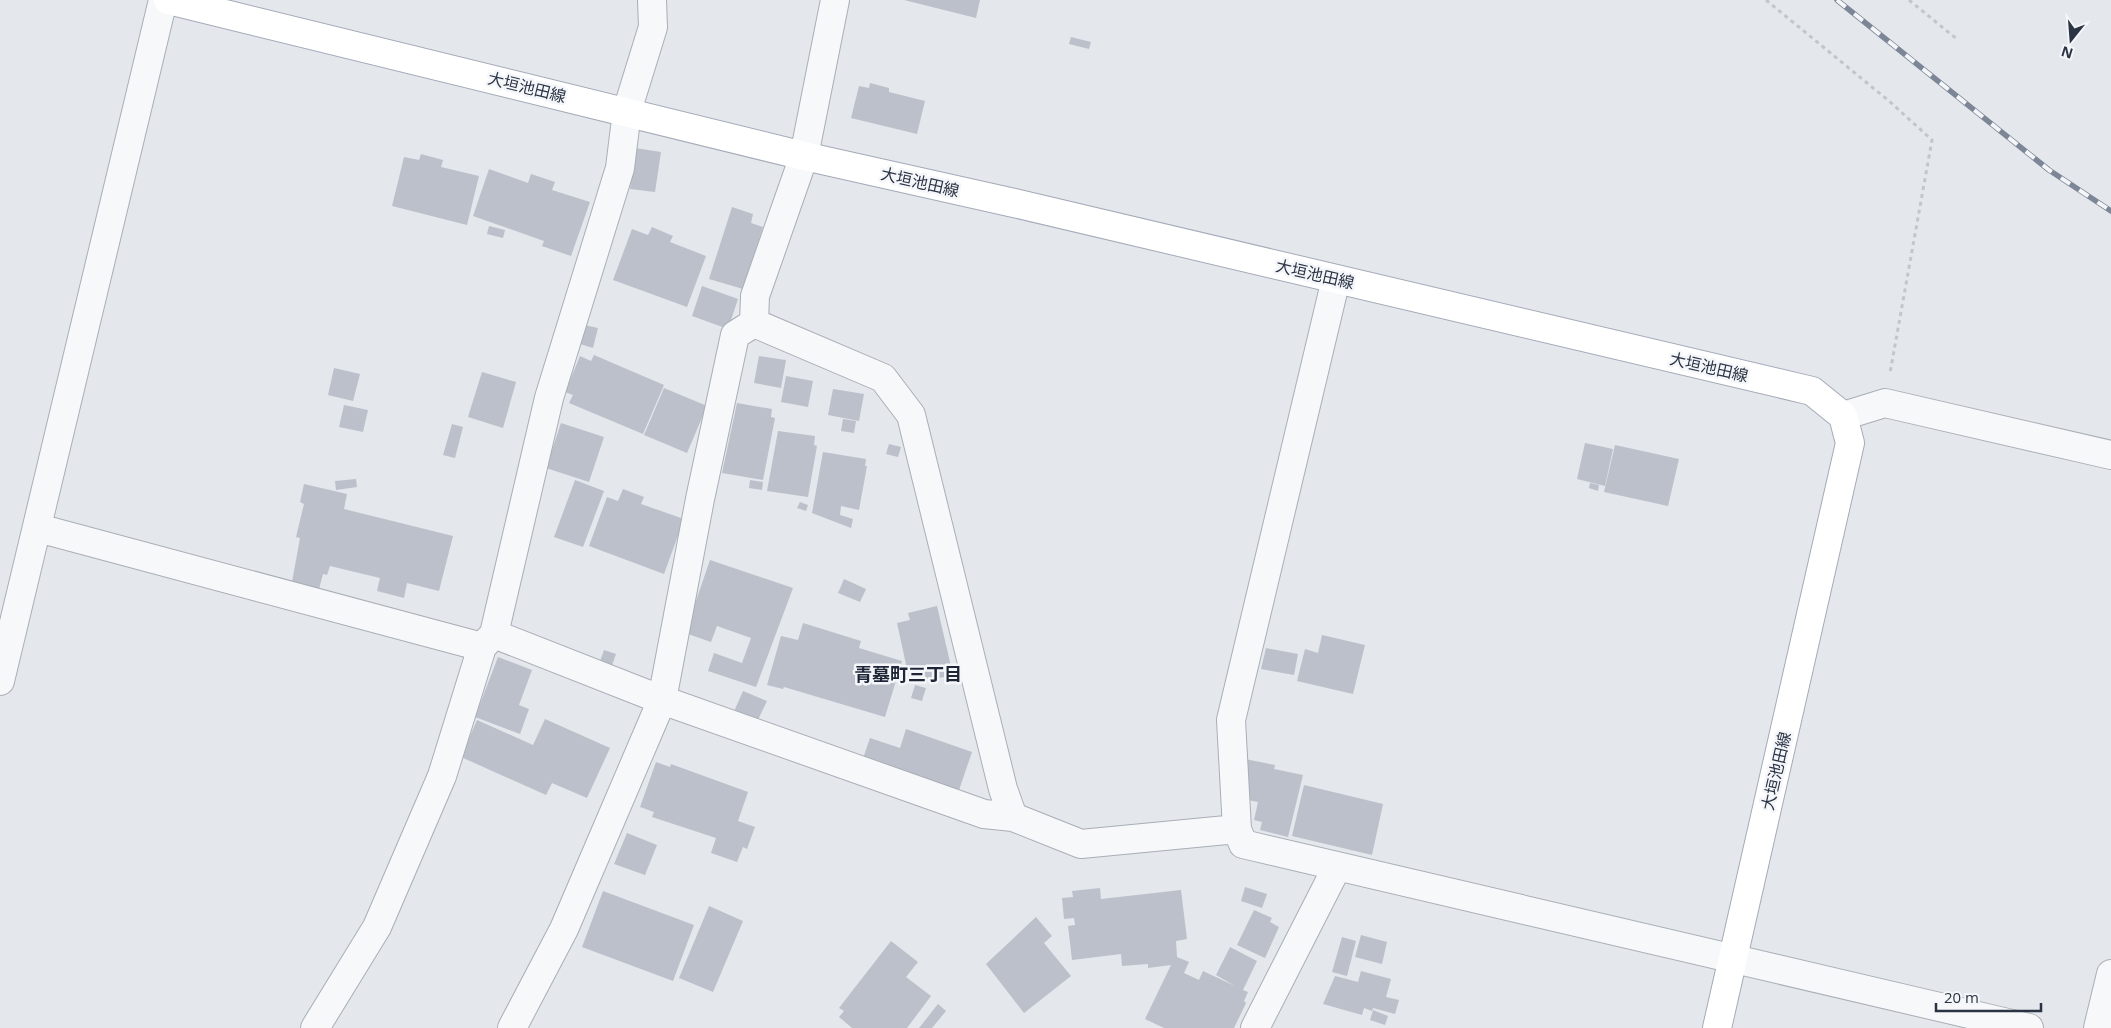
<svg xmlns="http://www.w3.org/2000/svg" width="2111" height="1028" font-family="'Open Sans','Noto Sans JP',sans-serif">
<rect width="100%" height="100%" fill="#e4e7ec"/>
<path fill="#bbc0ca" d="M904,0H980L976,18Z
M1071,37L1091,42L1089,49L1069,44Z
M870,83L889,88V92L925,101L917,134L851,118L859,86L869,88Z
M635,148L661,152L655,192L630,189Z
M421,154L443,160L441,167L479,176L467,225L392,206L404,157L419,160Z
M489,169L528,183L531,174L555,182L552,190L590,202L571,256L542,246L544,241L473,216Z
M732,207L753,214L751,223L763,227L743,289L709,279Z
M489,226L505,230L503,238L487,234Z
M652,227L673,236L670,242L706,256L687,307L613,280L632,229L648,235Z
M702,286L738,299L728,329L692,316Z
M584,325L598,328L593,348L580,344Z
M594,355L664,385L643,434L569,403L573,395L565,392L580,356L591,361Z
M759,356L786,360L781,388L754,383Z
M334,368L360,374L353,401L328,395Z
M482,372L516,382L503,428L468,417Z
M786,376L813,381L808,407L781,402Z
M664,388L707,406L687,453L644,435Z
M833,389L864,394L859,421L828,415Z
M737,403L772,409L771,417L775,418L763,480L722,473Z
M344,405L368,410L363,432L339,427Z
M843,419L856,421L854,433L841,431Z
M561,423L604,437L589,482L546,468Z
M452,424L463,427L455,458L443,455Z
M778,431L815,436L814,445L817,446L808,497L767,491Z
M1585,443L1613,449L1605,486L1577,479Z
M889,444L901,447L898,457L886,454Z
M1615,445L1679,459L1668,506L1604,492Z
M823,452L866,459L865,466H867L859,510L841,506L840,515L853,519L851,528L812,513Z
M356,479L357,487L336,490L335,481Z
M575,480L604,491L583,547L554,537Z
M750,480L763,482L762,490L749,488Z
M1590,483L1599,485L1598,491L1589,488Z
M304,484L347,494L344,509L453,536L439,591L407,583L404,598L377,591L380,578L330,566L327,575L323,574L319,589L292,582L300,538L296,537L304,504L300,502Z
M623,489L644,497L641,504L684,519L664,574L589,546L607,497L618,501Z
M800,502L808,505L806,511L797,508Z
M710,560L793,588L756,687L708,671L714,653L742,663L751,638L717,626L711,642L685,633Z
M844,579L866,589L860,602L838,593Z
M937,606L953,675L930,680L917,674L915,667L907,669L897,623L910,620L908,613Z
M803,623L861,641L859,648L902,661L885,717L784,687L783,689L767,685L781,636L798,640Z
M1322,635L1365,645L1353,694L1297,681L1305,649L1318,653Z
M1266,648L1298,654L1294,675L1261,669Z
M604,650L616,654L610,671L598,667Z
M498,657L532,670L519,705L529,709L520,734L475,717Z
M915,685L926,688L922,701L911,698Z
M743,691L767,701L755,726L732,716Z
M545,719L610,748L587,798L552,783L546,795L461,757L477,720L533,745Z
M906,729L972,752L957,796L861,764L870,738L900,748Z
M1245,759L1275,765L1274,769L1303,775L1288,837L1260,830L1262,822L1254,820L1258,802L1248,800Z
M656,762L670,767L671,764L748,792L738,821L755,827L747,849L743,847L737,862L711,853L716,838L652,817L654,812L640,807Z
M1304,785L1383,804L1372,855L1292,836Z
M627,833L657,845L645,875L614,864Z
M1245,887L1267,894L1262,908L1241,901Z
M1100,888L1101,899L1181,890L1187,939L1176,941L1177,957L1189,962L1184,973L1199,980L1203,971L1235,986L1216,975L1230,947L1257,961L1243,990L1248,992L1244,1001L1246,1003L1234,1028H1164L1145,1019L1171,965L1148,968V964L1122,966L1121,954L1072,960L1068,926L1075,925L1074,918L1064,919L1062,898L1073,897L1072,891Z
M603,891L694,925L673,981L582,947Z
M709,906L743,921L713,992L679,978Z
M1254,910L1272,918L1270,922L1279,927L1265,958L1237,945Z
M1036,917L1052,936L1044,943L1071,976L1024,1013L986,964Z
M1361,935L1387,942L1382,964L1355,957Z
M1342,937L1356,941L1347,976L1332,972Z
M891,941L918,962L906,977L931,996L907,1028H852L839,1017L844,1011L839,1008Z
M1361,971L1391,979L1386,997L1399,1000L1395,1014L1373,1008L1372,1011L1364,1008L1362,1015L1323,1004L1335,976L1358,982Z
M938,1004L946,1011L932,1028H919Z
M1373,1010L1388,1016L1385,1025L1370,1020Z"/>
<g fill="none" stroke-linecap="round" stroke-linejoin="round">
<defs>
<path id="minor" d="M652,0L653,27L627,111L620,168L549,398L494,634L662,700L984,814L1013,817L1081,844L1237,829
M1336,279L1231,720L1237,829L1243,844L2029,1028
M754,323L883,378L911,415L1003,789L1013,817
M754,323L755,296L804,156L835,0
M1843,416L1885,403L2111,455
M38,528L482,647L494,634
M0,681L163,0
M315,1028L377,927L442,776L482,647
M512,1028L564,929L662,700L700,499L735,335L754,323
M1255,1028L1337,867
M2098,1028L2111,974"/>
<path id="major" d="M168,0L804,156L1014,203L1812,391L1843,416L1850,443L1717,1028"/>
</defs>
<use href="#minor" stroke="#a9aeb7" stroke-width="30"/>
<use href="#major" stroke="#a3abb8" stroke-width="30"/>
<path stroke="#c2c5cb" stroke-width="3" stroke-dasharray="4 4" stroke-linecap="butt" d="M1766,0L1889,101L1932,140L1890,373
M1909,0L1958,40"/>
<use href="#minor" stroke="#f7f8fa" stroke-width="28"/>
<use href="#major" stroke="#fff" stroke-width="28"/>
<defs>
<path id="rail" d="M1837,0L2049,170L2111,211"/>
</defs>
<use href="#rail" stroke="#7d8696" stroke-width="5.5"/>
<use href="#rail" stroke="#f4f6f9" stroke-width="4" stroke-dasharray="11" stroke-linecap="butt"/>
</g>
<g text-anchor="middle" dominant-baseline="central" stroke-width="5" stroke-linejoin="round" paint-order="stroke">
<g font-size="16" fill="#2b3445" stroke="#f4f6f9">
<text transform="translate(527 87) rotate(14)">大垣池田線</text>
<text transform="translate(920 182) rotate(13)">大垣池田線</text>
<text transform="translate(1315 274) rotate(13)">大垣池田線</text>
<text transform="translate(1709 367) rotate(13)">大垣池田線</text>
<text transform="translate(1776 771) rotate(-77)">大垣池田線</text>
</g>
<g font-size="18" font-weight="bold" fill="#1d2536" stroke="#f4f6f9">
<text x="908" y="674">青墓町三丁目</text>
</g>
</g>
<g transform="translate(2071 40) rotate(197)" stroke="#f4f6f9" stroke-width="4" paint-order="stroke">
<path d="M0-4L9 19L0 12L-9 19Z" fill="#2b3445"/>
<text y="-8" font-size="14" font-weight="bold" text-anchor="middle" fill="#2b3445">N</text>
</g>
<path d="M1936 1003v8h105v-8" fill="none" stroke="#2b3445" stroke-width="2.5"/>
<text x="1944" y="1003" font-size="15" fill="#2b3445" stroke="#f4f6f9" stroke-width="4" paint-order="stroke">20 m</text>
</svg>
